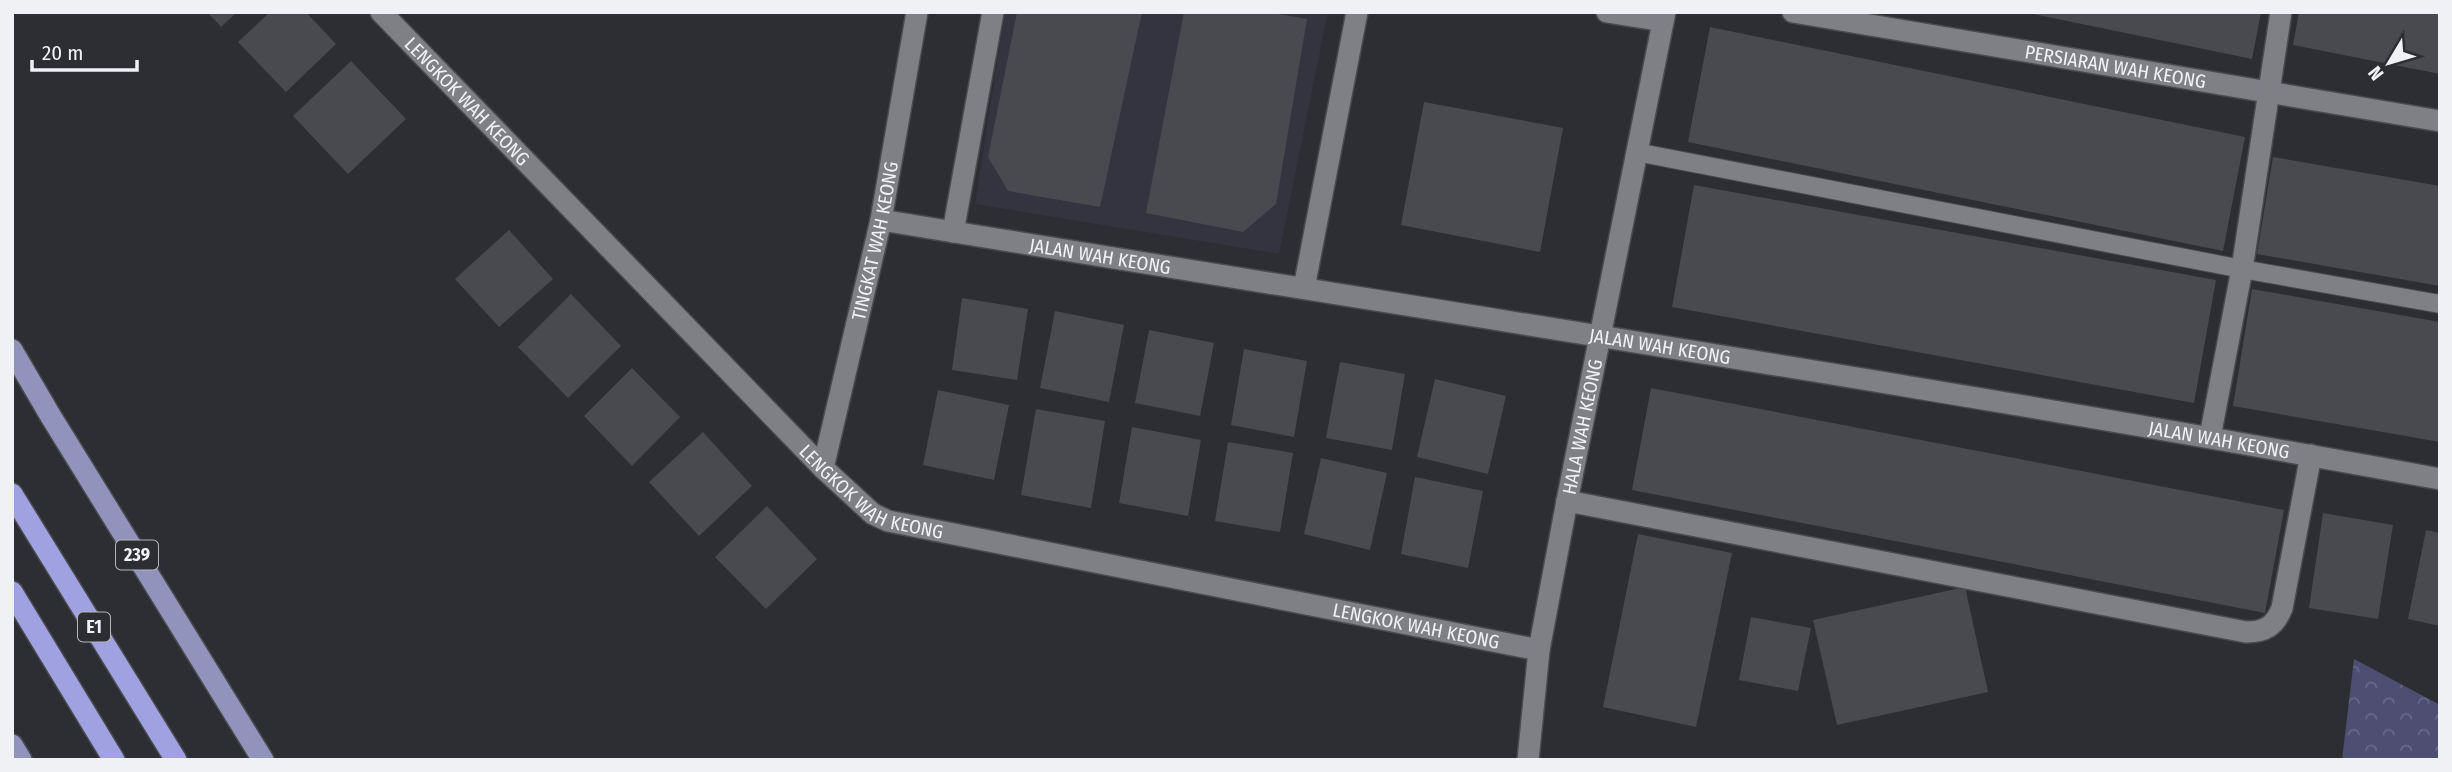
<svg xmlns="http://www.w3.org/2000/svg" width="2452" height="772" font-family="'Fira Sans Condensed',sans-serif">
<defs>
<pattern id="park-crowns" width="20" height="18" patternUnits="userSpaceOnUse" patternTransform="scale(1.75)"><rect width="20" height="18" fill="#4e4e73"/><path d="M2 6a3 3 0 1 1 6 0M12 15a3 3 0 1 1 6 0" fill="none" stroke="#686888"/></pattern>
</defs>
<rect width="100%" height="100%" fill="#2d2e33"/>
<path fill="#343440" d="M1005,12H1328L1279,254L975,204Z"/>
<path fill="url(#park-crowns)" d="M2354,659L2440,705V760H2342Z"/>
<path fill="#494950" d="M207,12H237L221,27Z
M270,12H306L336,44L286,92L238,42Z
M1017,12H1142L1100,207L1008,191L988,157Z
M1184,12H1267L1307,19L1276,204L1243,232L1146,213Z
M2023,12H2261L2252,59Z
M2299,12H2440V74L2293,45Z
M1710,27L2245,137L2223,251L1688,142Z
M351,61L406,119L348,174L293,116Z
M1424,102L1563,128L1540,252L1401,225Z
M2273,157L2440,186V286L2257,254Z
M1694,185L2216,280L2194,403L1672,307Z
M509,230L553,279L499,327L455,279Z
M2252,289L2440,322V442L2233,406Z
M571,294L621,346L568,398L518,347Z
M962,298L1028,309L1017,380L952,370Z
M1055,311L1124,325L1109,402L1040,388Z
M1149,330L1214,343L1200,416L1135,403Z
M1244,349L1307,361L1294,437L1231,425Z
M1340,362L1405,374L1392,450L1326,438Z
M632,368L680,417L632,466L584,416Z
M1435,379L1506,396L1488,474L1417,457Z
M1651,388L2284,510L2265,613L1632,490Z
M938,390L1009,405L994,480L923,465Z
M1036,409L1105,421L1091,508L1021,495Z
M1132,427L1201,440L1188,516L1119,503Z
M703,432L752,486L699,536L649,482Z
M1228,442L1293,453L1280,532L1215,521Z
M1321,458L1387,473L1370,550L1304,534Z
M1415,477L1483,491L1468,568L1401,554Z
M767,506L817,559L766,609L715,557Z
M2323,513L2393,525L2378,619L2309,608Z
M2426,530L2440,533V626L2408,619Z
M1638,534L1732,553L1696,727L1603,707Z
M1965,587L1988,692L1837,725L1813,620Z
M1751,617L1811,628L1798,691L1739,680Z"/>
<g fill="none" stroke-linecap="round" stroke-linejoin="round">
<defs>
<path id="lane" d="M1636,152L2242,269L2440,304"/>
<g id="street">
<path id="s1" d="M381,12L823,468L873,514L888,521L1539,650"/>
<path d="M1607,12L1663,21"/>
<path id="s2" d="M1793,12L2440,121"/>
<path id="s3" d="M881,220C1401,306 1922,384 2440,479"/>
<path d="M953,232L993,12"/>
<path d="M1304,288L1357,12"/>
<path d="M2210,437L2242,269L2281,12"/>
<path id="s4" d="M823,468L881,220L917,12"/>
<path d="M1567,501L2246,632C2265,632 2275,626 2282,608L2311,455"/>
<path id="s5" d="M1528,760L1539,650L1567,501L1665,12"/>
</g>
<path id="primary" d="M12,350L50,415L263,760
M12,745L21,760"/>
<path id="highway" d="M12,494L176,760
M12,592L114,760"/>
</defs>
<use href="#lane" stroke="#4a4b4f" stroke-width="20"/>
<use href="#street" stroke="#4a4b4f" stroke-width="24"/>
<use href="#primary" stroke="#4a4b4f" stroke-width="24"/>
<use href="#highway" stroke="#4a4b4f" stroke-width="24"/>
<use href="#lane" stroke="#7f7f86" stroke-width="18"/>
<use href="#street" stroke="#7f7f86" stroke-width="21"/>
<use href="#primary" stroke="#9293bd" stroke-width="21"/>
<use href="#highway" stroke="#9fa1e1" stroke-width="21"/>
</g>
<g text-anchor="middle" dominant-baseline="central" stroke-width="5" stroke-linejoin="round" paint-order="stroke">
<g fill="#2d2e33" stroke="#b6b6ba" stroke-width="2">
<rect x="116" y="540.5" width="42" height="29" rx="5"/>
<rect x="78" y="612.5" width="32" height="29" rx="5"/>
</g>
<g font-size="18" font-weight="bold" fill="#f0f1f4">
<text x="137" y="555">239</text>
<text x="94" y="627">E1</text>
</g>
<g font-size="19" fill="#f0f1f4" stroke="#2d2e33">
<text stroke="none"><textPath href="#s2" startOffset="327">PERSIARAN WAH KEONG</textPath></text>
<text stroke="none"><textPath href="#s1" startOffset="124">LENGKOK WAH KEONG</textPath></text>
<text stroke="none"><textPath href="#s4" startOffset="233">TINGKAT WAH KEONG</textPath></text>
<text stroke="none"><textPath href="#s3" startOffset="222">JALAN WAH KEONG</textPath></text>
<text stroke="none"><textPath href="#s3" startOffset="789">JALAN WAH KEONG</textPath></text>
<text stroke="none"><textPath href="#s5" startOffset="338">HALA WAH KEONG</textPath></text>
<text stroke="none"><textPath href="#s3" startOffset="1356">JALAN WAH KEONG</textPath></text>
<text stroke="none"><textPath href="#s1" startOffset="691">LENGKOK WAH KEONG</textPath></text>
<text stroke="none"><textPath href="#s1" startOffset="1258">LENGKOK WAH KEONG</textPath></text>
</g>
</g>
<rect width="2452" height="772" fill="none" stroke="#f0f1f4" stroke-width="28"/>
<g transform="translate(2389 63) rotate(232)" stroke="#2d2e33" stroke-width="5" paint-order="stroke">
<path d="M0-5L12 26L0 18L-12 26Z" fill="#f0f1f4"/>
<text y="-10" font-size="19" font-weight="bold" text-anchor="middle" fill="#f0f1f4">N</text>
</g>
<path d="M32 60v10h105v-10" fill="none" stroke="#f0f1f4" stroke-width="3.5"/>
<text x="42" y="60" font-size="21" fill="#f0f1f4" stroke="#2d2e33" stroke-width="5" paint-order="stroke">20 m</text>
</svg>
